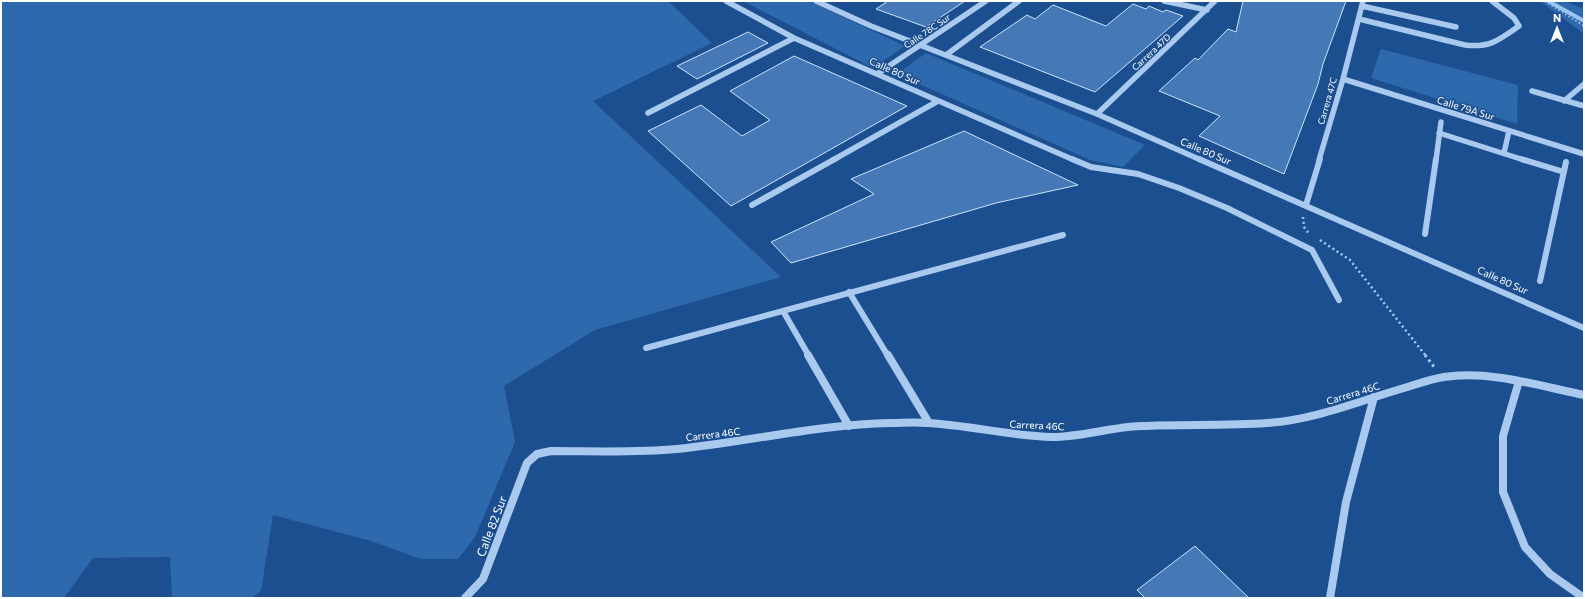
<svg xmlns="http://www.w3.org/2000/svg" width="1585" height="599" font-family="Commissioner,sans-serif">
<rect width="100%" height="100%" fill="#1b4f8f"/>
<path fill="#2e69ad" d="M1,1H668L712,43L593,101L781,277L595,330L504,386L515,442L475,537L458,559H421L371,541L273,515L261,591L251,598H172L170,557L93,558L64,598H1Z
M743,1H809L905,46L873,68Z
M1540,1H1564L1584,9V34Z
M1381,49L1518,85L1517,124L1371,78Z
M926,53L1145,145L1123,167L1090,160L897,74Z"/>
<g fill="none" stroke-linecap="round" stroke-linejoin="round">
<path stroke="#9cc4f0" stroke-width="4" d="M1548,1L1584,21"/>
</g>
<path fill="#4478b7" stroke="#cfe3fa" d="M888,1H965L926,27L876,9Z
M1243,1H1346L1323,64L1318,84L1284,174L1199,136L1220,116L1159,91L1195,58L1198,60L1228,29L1236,32Z
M1133,4L1146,9L1149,6L1163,12L1166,10L1183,16L1095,92L980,47L1027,15L1035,19L1053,5L1106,26Z
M748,32L768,43L697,79L677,66Z
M794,56L907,106L731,206L648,131L701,105L742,136L770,120L730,91Z
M964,131L1078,185L996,203L791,263L771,242L874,194L851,179Z
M1195,546L1249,598H1145L1137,590Z"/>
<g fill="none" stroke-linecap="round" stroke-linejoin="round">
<path stroke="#a9c9ee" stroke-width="2" stroke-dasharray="1.5 2.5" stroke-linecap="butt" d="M1545,1L1584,26"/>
<path stroke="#a9c9ee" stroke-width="2.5" stroke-dasharray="2 3" stroke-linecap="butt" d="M1303,217L1304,227L1310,235
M1320,240L1350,260L1426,356"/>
<path stroke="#a9c9ee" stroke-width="3" stroke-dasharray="2.5 3.5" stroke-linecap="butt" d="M1425,355L1435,368"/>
<path stroke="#a9c9ee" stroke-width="5.5" d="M726,1L794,38L1074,160
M816,1L871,26L1097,114L1201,160
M1164,1L1207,10
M1362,6L1456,27
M1359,19L1465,45C1490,48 1499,40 1519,26L1514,18L1492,1
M946,55L1019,1
M877,74L986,1
M1343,79L1584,154
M1532,91L1584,106
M1564,101L1584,84
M648,113L794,38
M1097,114L1215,1
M1439,133L1524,160
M1504,153L1509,131
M833,160L938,101
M1319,160L1343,79L1363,1
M1436,160L1441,122"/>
<path stroke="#a9c9ee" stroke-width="6" d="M1072,159L1091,167L1138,174L1179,188L1227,208L1312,250L1339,300
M1199,159L1584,328
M1521,159L1564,172
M752,205L835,159
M1306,205L1320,159
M1425,234L1436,159
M1540,281L1566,162
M849,292L888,356
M783,311L809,356
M646,348L1063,235"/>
<path stroke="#a9c9ee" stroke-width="8" d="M808,355L849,426
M888,355L929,423
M1519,381L1503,436V492L1525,547L1550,574L1584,598
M465,598L483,579L527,463L537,454L551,451C593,451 635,453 677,449C747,442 820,424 891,423C903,423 915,422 927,423C969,425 1010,436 1052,437C1082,437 1111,427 1141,426C1183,424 1225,426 1267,423C1314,420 1359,401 1404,388C1417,384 1431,379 1444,377C1489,370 1540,386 1584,395
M1330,598L1346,502L1374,397"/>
</g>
<g text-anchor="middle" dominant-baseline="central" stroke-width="3" stroke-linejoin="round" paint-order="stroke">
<g font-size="9" fill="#fff" stroke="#1b4f8f">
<text transform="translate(927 31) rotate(-34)">Calle 78C Sur</text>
<text transform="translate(1151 52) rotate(-43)">Carrera 47D</text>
<text transform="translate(1327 101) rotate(-74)">Carrera 47C</text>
</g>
<g font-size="10" fill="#fff" stroke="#1b4f8f">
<text transform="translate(895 71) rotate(24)">Calle 80 Sur</text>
<text transform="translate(1466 108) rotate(17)">Calle 79A Sur</text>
<text transform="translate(1206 151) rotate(23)">Calle 80 Sur</text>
<text transform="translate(1503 280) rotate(24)">Calle 80 Sur</text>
<text transform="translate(1353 393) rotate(-17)">Carrera 46C</text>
<text transform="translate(1037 425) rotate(3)">Carrera 46C</text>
<text transform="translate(713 434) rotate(-7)">Carrera 46C</text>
</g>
<g font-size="12" fill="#fff" stroke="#1b4f8f">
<text transform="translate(491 526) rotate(-69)">Calle 82 Sur</text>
</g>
</g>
<rect width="1585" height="599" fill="none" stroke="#ffffff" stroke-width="4"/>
<g transform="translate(1557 28)" stroke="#1b4f8f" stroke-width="3" paint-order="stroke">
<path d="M0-3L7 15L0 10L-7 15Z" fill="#ffffff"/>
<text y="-6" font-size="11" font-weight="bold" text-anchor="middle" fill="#ffffff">N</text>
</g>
</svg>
